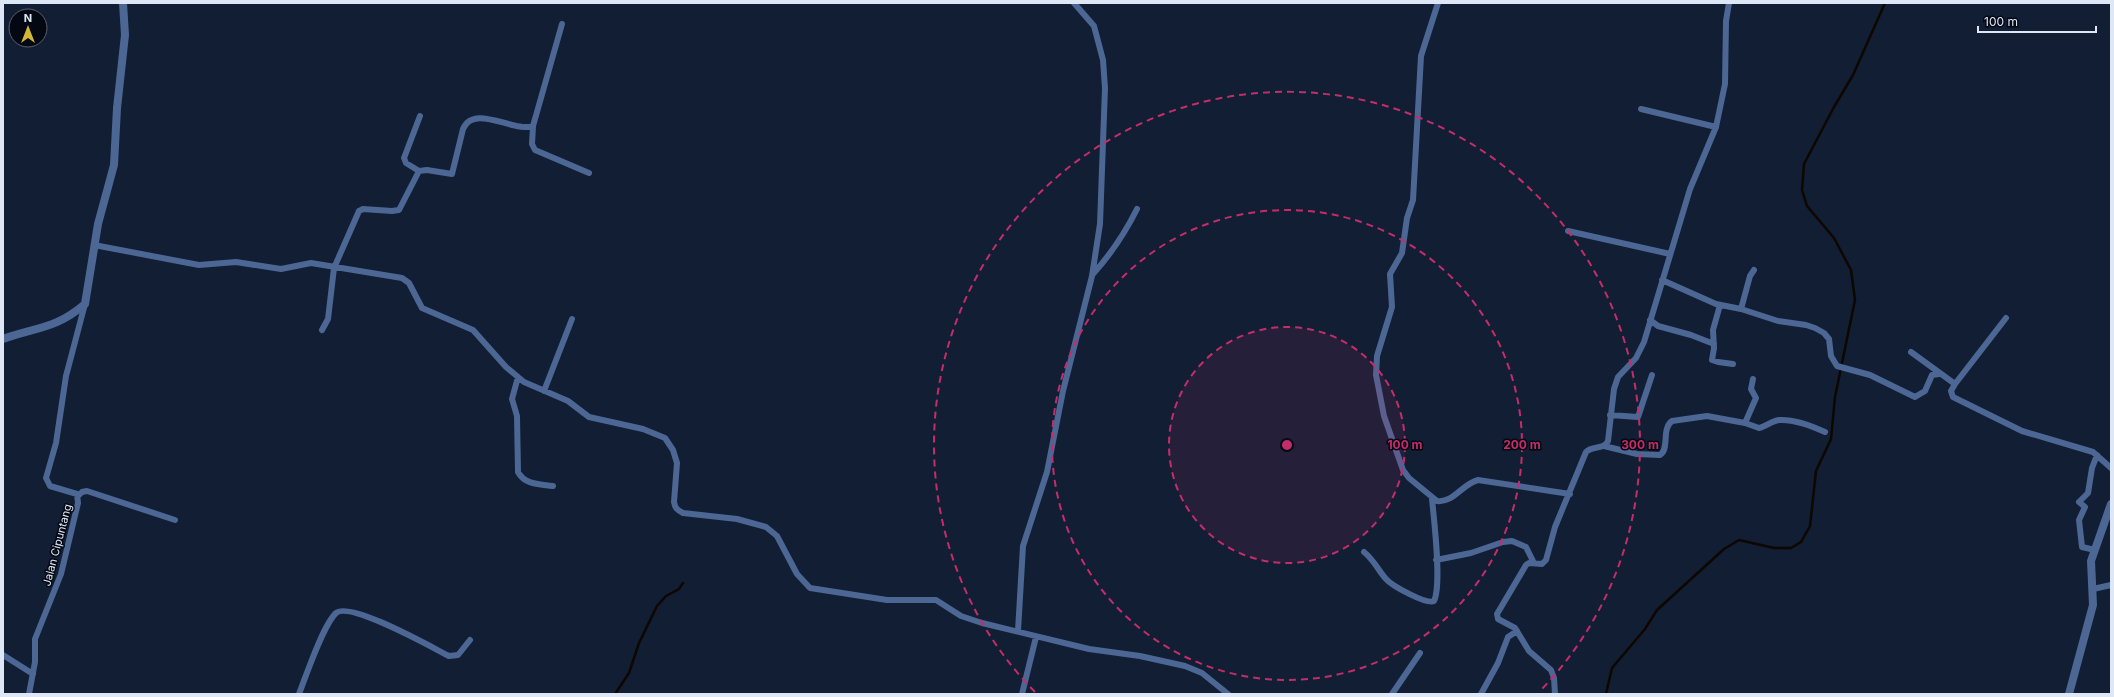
<svg xmlns="http://www.w3.org/2000/svg" width="2114" height="697" font-family="Inter,sans-serif">
<rect width="100%" height="100%" fill="#111e34"/>
<g fill="none" stroke-linecap="round" stroke-linejoin="round">
<path stroke="#0e0700" stroke-width="2.5" d="M615,694L629,673L639,643L657,606L666,596L679,589L683,583
M1606,694L1612,668L1645,629L1657,610L1724,549L1739,540L1774,548H1791L1801,542L1810,526L1816,471L1831,439L1835,397L1855,300L1851,270L1834,238L1807,206L1802,190L1804,164L1834,107L1853,75L1885,3"/>
<path stroke="#4d6794" stroke-width="6" d="M1438,3L1421,56L1413,200L1407,218L1402,253L1390,274L1392,307L1377,356L1376,375L1384,416L1403,470L1409,478L1437,501C1454,503 1462,484 1478,480L1570,494
M1641,109L1716,127
M533,126L532,144L535,150L589,173
M419,171L406,163L404,158L420,116
M1568,231L1670,254
M94,245L199,265L236,262L281,269L311,263L402,278L409,283L422,308L473,330L506,367L524,382L568,401L589,417L643,429L665,438L673,450L677,463L674,502C675,508 677,510 683,513L737,519L766,527L777,536L797,574L810,588L887,600H936L961,616L982,623L1089,649L1140,656L1185,666L1202,673L1228,694
M1093,274C1111,254 1125,233 1137,209
M1662,280L1716,304L1741,309L1778,321L1806,325L1815,328L1824,333L1829,339L1831,356L1837,366L1870,375L1915,397L1925,391L1932,375L1939,374
M1720,305L1713,330L1714,348L1712,360L1718,362L1733,364
M1741,309L1750,276L1754,270
M1650,320L1658,326L1691,335L1714,344
M322,330L328,319L334,268L359,211L363,209L392,211L399,210L419,171L427,170L452,174L463,129C474,103 514,133 533,126L562,24
M1911,352L1955,384L1951,391L1953,397L2022,431L2093,452L2111,468
M518,377L512,399L517,416L518,472C525,485 539,484 553,486
M1753,379L1751,389L1756,398L1745,423L1759,428C1766,427 1771,421 1779,420C1794,419 1812,426 1825,432
M1955,384L2006,318
M544,391L572,319
M1610,415L1638,417L1652,375
M1604,446L1637,454L1660,455C1670,449 1661,429 1672,421L1707,416L1745,423
M78,496L82,492L87,491L175,520
M2095,550L2082,547L2079,520L2085,507L2079,502L2088,493L2092,468L2097,455
M1364,552C1374,560 1378,570 1386,579C1392,586 1427,605 1434,601C1442,585 1434,520 1432,499
M1436,560L1471,553L1503,542L1512,541L1526,547L1534,563
M2093,589L2111,585
M1018,631L1023,546L1047,472L1063,391L1092,276L1100,224L1105,88L1103,60L1094,26L1074,3
M3,655L33,674
M29,694L35,662V639L61,574L78,503L77,494L50,486L46,478L56,443L66,376L85,304
M299,694C306,676 323,625 336,613C350,601 431,647 449,656L458,655L470,640
M1022,694L1036,637
M1392,694L1420,653
M1481,694L1498,663L1508,637L1517,631
M1555,694L1554,678L1551,670L1529,651L1515,628L1498,619L1497,614L1526,565L1529,563L1542,564L1546,560L1555,527L1586,452C1593,445 1604,450 1608,441L1614,389L1618,377L1636,358L1644,342L1690,189L1716,127L1725,84L1726,21L1729,3"/>
<path stroke="#4d6794" stroke-width="8" d="M3,339C36,327 56,329 85,304L98,224L114,165L117,108L125,35L123,3
M2069,694L2093,605L2091,561L2111,504"/>
</g>
<circle cx="1287" cy="445" r="118" fill="#c52d6a" fill-opacity=".12"/>
<g fill="none" stroke="#c52d6a" stroke-width="2" stroke-dasharray="7 5">
<circle cx="1287" cy="445" r="118"/>
<circle cx="1287" cy="445" r="235"/>
<path d="M1035 692A353 353 0 1 1 1539 692"/>
</g>
<g text-anchor="middle" dominant-baseline="central" stroke-width="3" stroke-linejoin="round" paint-order="stroke">
<g font-size="11" fill="#dde7f6" stroke="#040812">
<text transform="translate(57 545) rotate(-75)">Jalan Cipuntang</text>
</g>
</g>
<circle cx="1287" cy="445" r="6" fill="#c52d6a" stroke="#040812" stroke-width="2"/>
<g font-size="12" text-anchor="middle" font-weight="bold" fill="#c52d6a" stroke="#040812" stroke-width="3" stroke-linejoin="round" paint-order="stroke">
<text x="1405" y="449">100 m</text>
<text x="1522" y="449">200 m</text>
<text x="1640" y="449">300 m</text>
</g>
<rect width="2114" height="697" fill="none" stroke="#dde7f6" stroke-width="8"/>
<g transform="translate(28 28)"><circle r="19" fill="#040812" stroke="#5b616d"/>
<path d="M0-3L7 15L0 10L-7 15Z" fill="#d2b635"/>
<text y="-6" font-size="11" font-weight="bold" text-anchor="middle" fill="#dde7f6">N</text>
</g>
<path d="M1978 26v6h118v-6" fill="none" stroke="#dde7f6" stroke-width="2"/>
<text x="1984" y="26" font-size="12" fill="#dde7f6" stroke="#040812" stroke-width="3" paint-order="stroke">100 m</text>
</svg>
